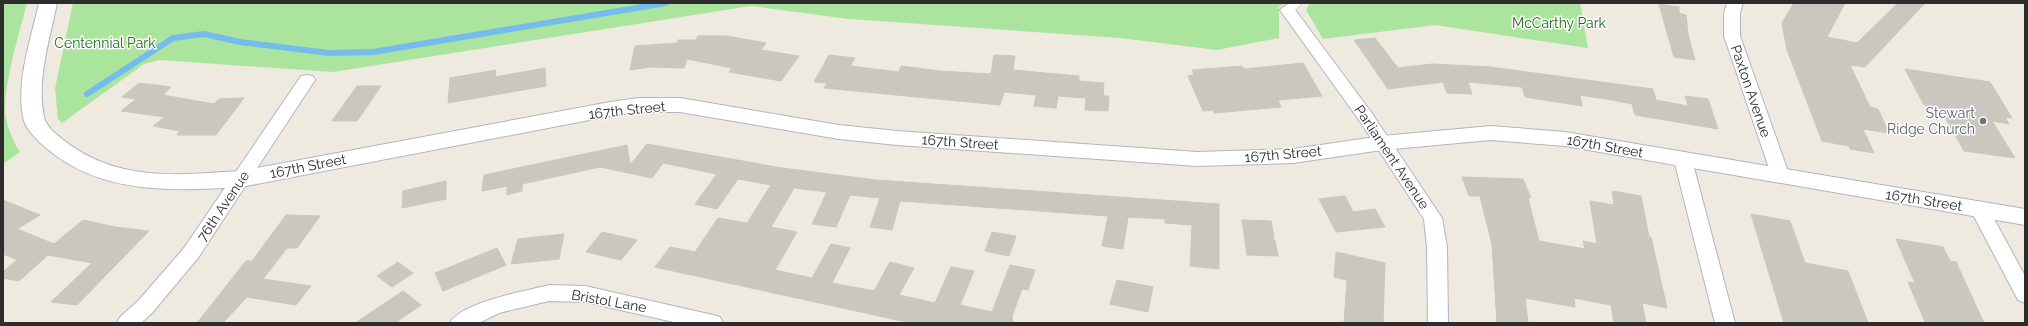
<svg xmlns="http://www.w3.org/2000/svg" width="2028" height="326" font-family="Raleway,sans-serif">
<rect width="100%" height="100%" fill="#eeeae0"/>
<path fill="#abe49d" d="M3,3H27C20,32 1,91 6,118C8,129 14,143 20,152L3,164Z
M73,3H1284L1279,7V38L1217,50L1120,38L849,19L751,6L333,72L159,60L144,64L62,123L58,119L55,89Z
M1310,3H1580L1588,48L1435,25L1323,39L1306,10Z"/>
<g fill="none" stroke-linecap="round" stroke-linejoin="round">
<path stroke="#75bcee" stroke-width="6" d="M87,94L173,38L204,34L240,42L329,53L373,52L666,3"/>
</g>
<path fill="#cac8be" stroke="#cac6b9" d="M1794,3H1845L1827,37L1857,43L1898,3H1925L1865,67L1850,65L1870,107L1878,109L1889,133L1863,129L1874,153L1850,149L1849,146L1822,141L1787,50L1782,23Z
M1659,4L1679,7V13L1686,15L1688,34L1695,60L1674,57Z
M698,36H727L766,43L761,50L799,56L781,81L729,72L732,68L687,59L684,68L650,67L630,70L635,46L677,43L678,40H696Z
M1375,38L1398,68L1432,64L1490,67L1653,89L1656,100L1688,106L1685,96L1708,99L1718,129L1635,115L1632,104L1612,100L1580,95L1582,106L1525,97L1522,87L1468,82L1472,94L1447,93L1443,82L1388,89L1354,40Z
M829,55L855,58L850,66L899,72L901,66L940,71L991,74L994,55L1015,56L1013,70L1079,76V81L1104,83L1103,96H1109L1108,111L1085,110L1086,98L1058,96L1056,108L1034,106L1036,95L1004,92L1000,105L824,88L827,83L814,82Z
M1303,63L1322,96L1278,100L1281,107L1214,113L1213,110L1203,111L1188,76L1194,75L1192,70L1242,66L1244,69Z
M545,68L546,86L448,103L450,78L496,70L495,77Z
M1905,69L1990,82L2012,118L2005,117L2009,124L1992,121L2015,158L1964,151L1939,107L1924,105Z
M139,83L171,87L163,95L214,104L219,99L244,98L216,135H177L180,131L153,126L165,117L121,111L136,99L122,97Z
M357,86H381L357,121H332Z
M647,144L782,168L876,180L1219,204V269L1190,266L1192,225L1165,223V219L1128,217L1123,249L1102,246L1108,216L900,201L892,230L870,227L880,198L850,195L836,227L812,224L827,192L794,188L771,227L797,232L775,270L812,278L831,244L850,248L832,283L874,291L890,262L914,268L899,295L935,303L951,267L974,271L960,305L992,312L1010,265L1035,270L1028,290L1022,289L1012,316L1013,323H911L655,267L670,247L695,252L718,218L747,223L771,185L738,179L717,209L695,204L717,174L663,163L652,178L600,167L522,184V191L507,195V186L482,191L484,175L627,145L630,165Z
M1462,177L1523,179L1531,198H1528L1539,241L1585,249L1583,241L1597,244L1590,201L1614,205L1612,191L1641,196L1649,237H1651L1667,308L1642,303L1646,323H1614L1611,305L1574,298L1575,307L1525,298L1528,323H1497L1492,244L1480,196H1469Z
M446,181V199L402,208L403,191Z
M1345,196L1353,212L1375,209L1385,227L1336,232L1319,199Z
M3,200L40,215L17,229L54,244L83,220L115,227L149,231L77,305L51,302L92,263L48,255L19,281L3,278V272L17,260L3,254Z
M1751,214L1790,221L1805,263L1848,271L1868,323H1784Z
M286,215L320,216L297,248H287L263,279L311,286L296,305L247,297L223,323H197L246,261H252Z
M1242,220L1271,221L1274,238L1269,239L1275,240L1278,256L1247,255Z
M602,232L637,240L621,260L586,252Z
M992,232L1016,236L1009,256L985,251Z
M564,234L559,259L511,264L518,239Z
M1896,239L1943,247L1950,261L1956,262L1984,323L1925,322L1908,282L1915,283Z
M497,248L506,265L443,291L435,273Z
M1336,252L1385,263L1383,323H1344L1347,280L1334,277Z
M398,262L413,273L392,287L377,276Z
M1117,280L1153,287L1148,312L1110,304Z
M403,291L421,305L395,323H355Z"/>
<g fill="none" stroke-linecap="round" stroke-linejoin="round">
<defs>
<path id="service" d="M1288,10L1296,3"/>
<path id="minor" d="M1727,3H1743L1740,13V36L1790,177L1787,181L1781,183L1775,181L1772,177L1724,36V13Z
M1288,5L1293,7L1371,112L1442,218L1447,247L1448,323H1428L1427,247L1424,219L1359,120L1280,10L1283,7Z
M307,75L313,76L315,80L198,258L152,313L141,323H117L120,317L138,301L184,248L301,76Z
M1683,154L1689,156L1692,160L1735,323H1715L1674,160L1677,156Z
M1979,202L1986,204L2025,276V303L2018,300L1970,209L1972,204Z
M549,285L585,286L713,315L720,317L723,323H678L585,302L549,301L499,313L479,323H450C461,302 526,291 549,285Z"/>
<path id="tertiary" d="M39,3H57C50,39 36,80 44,117C46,127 58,136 66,142C119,182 178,175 241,171L610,102L639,98H680L839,125L897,131L1197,152L1293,149L1382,136L1491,126L1565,132L2025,209V225L1565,146L1491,140L1382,150L1293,163L1197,166L897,145L839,139L680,112H639L610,116L241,187C173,191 101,195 46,148C37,140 25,129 23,117C16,80 31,39 39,3Z"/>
</defs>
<use href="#service" stroke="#b3b4c0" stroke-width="10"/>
<use href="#minor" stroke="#b3b4c0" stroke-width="2"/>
<use href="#tertiary" stroke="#b3b4c0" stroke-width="2"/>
<use href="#service" stroke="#fff" stroke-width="9"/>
<use href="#minor" fill="#fff" fill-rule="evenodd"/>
<use href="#tertiary" fill="#fff" fill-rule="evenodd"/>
</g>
<circle fill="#6b7280" stroke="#fff" stroke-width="1.5" cx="1983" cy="121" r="4"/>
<g text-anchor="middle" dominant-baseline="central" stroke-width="3" stroke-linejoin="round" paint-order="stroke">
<g font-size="14" fill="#206c1c" stroke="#fff">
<text x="1559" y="23">McCarthy Park</text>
<text x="105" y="43">Centennial Park</text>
</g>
<g font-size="14" fill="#2d2d2d" stroke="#fff">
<text transform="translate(1751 91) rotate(71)">Paxton Avenue</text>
<text transform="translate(627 110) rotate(-6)">167th Street</text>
<text transform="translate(960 142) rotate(4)">167th Street</text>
<text transform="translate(1605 146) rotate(10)">167th Street</text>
<text transform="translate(1283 154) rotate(-5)">167th Street</text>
<text transform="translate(1392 157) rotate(56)">Parliament Avenue</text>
<text transform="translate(308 166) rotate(-11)">167th Street</text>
<text transform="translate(1924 200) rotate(9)">167th Street</text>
<text transform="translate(223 206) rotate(-56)">76th Avenue</text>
<text transform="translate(609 301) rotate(10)">Bristol Lane</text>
</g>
<g font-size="14" fill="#5b616d" stroke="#fff" text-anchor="end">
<text x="1975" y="113">Stewart<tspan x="1975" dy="16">Ridge Church</tspan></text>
</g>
</g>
<rect width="2028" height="326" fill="none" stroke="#2d2d2d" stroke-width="8"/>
</svg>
